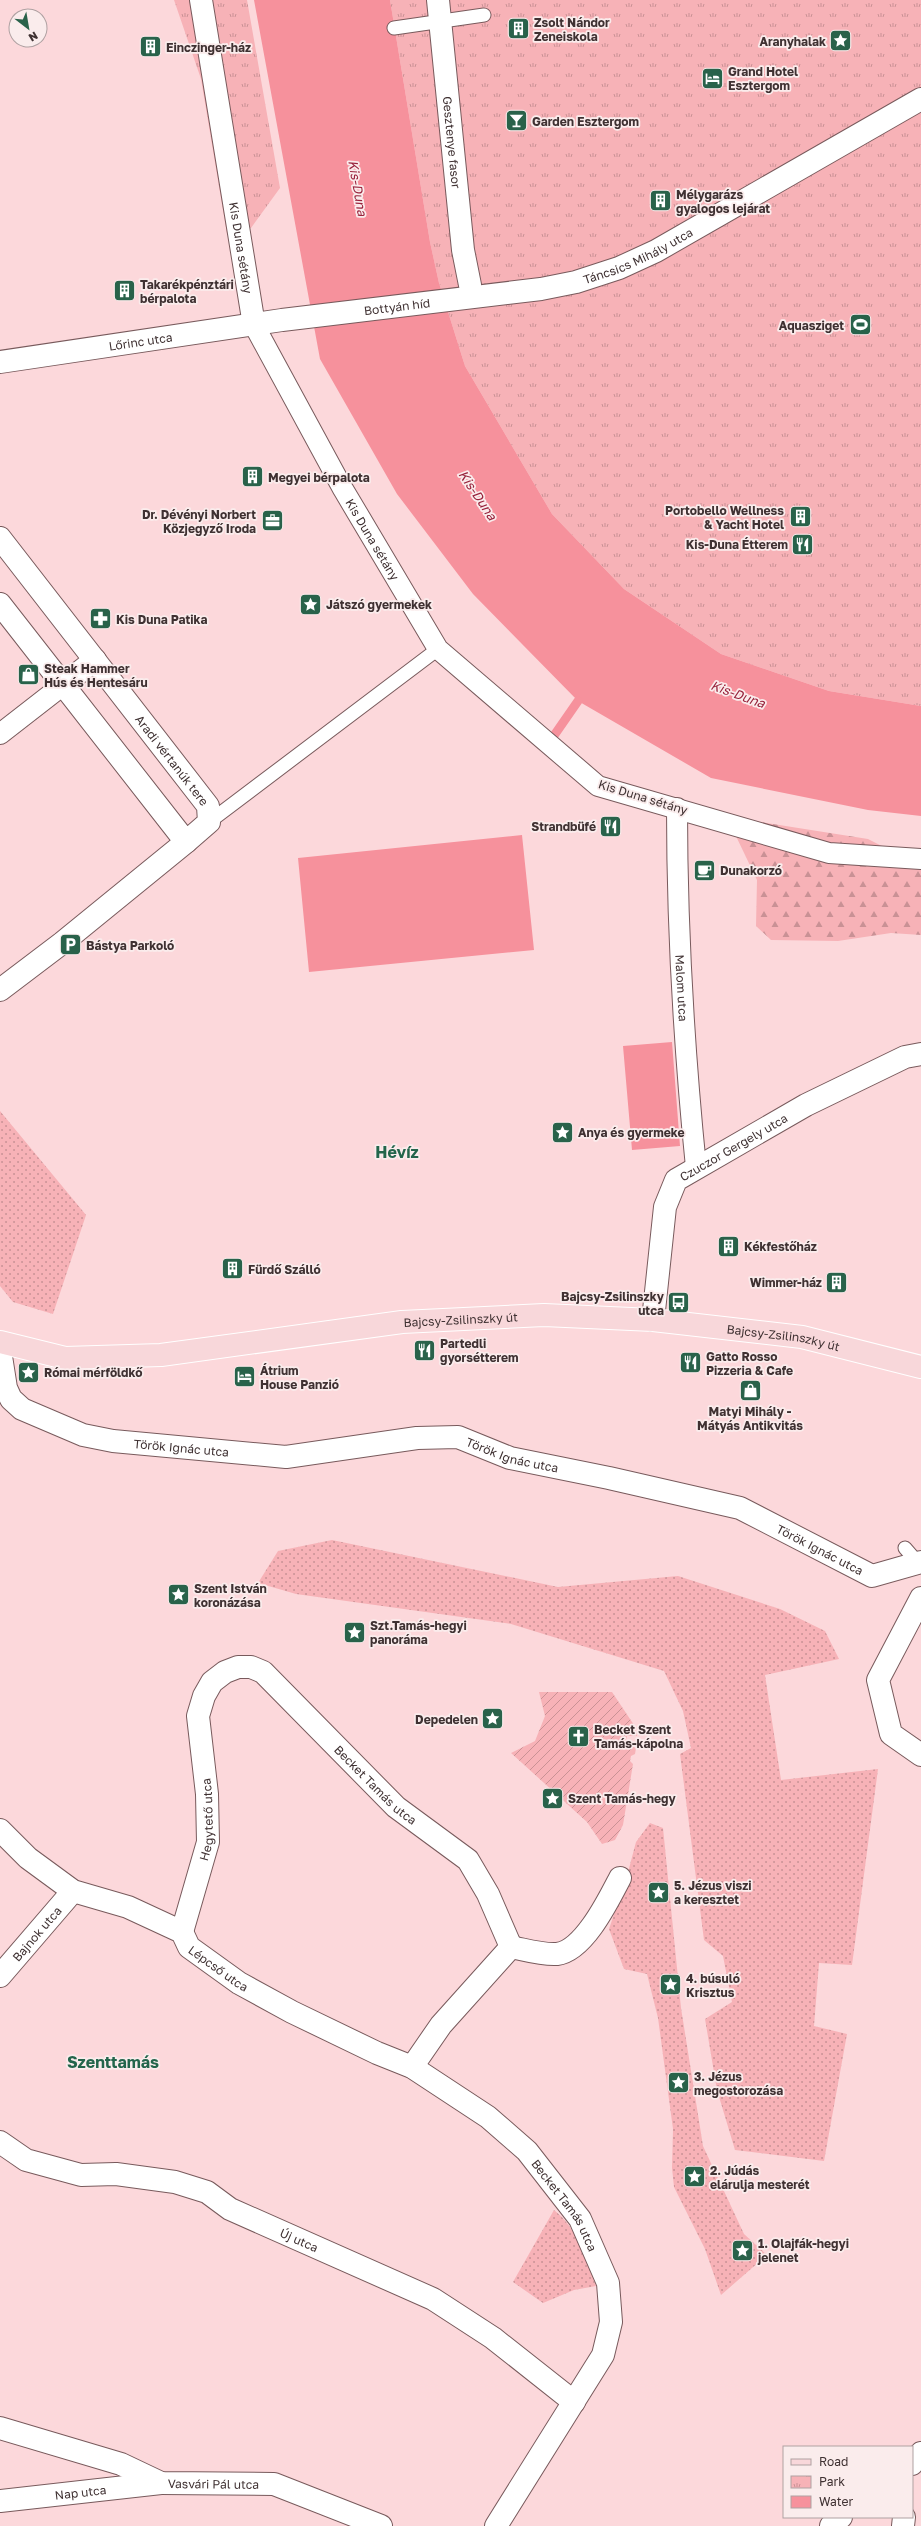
<svg xmlns="http://www.w3.org/2000/svg" width="921" height="2526" font-family="'Golos Text',sans-serif">
<defs>
<pattern id="grass-dots" width="8" height="8" patternUnits="userSpaceOnUse"><rect width="8" height="8" fill="#f7b2b7"/><path d="M2 2h.1M6 6h.1" fill="none" stroke="#c99195" stroke-width="1.8" stroke-linecap="round"/></pattern>
<pattern id="forest-firs" width="22" height="20" patternUnits="userSpaceOnUse"><rect width="22" height="20" fill="#f7b2b7"/><path d="M5 1l3.5 6h-7zM16 11l3.5 6h-7z" fill="#c99195"/></pattern>
<pattern id="park-tufts" width="24" height="20" patternUnits="userSpaceOnUse"><rect width="24" height="20" fill="#f7b2b7"/><path d="M3 7l-1-3M5 7V3M7 7l1-3M15 17l-1-3M17 17v-4M19 17l1-3" fill="none" stroke="#c99195"/></pattern>
<pattern id="garden-furrows" width="10" height="10" patternUnits="userSpaceOnUse"><rect width="10" height="10" fill="#f7b2b7"/><path d="M-1 1l2-2M0 10L10 0M9 11l2-2" fill="none" stroke="#c99195"/></pattern>
</defs>
<rect width="100%" height="100%" fill="#fcd8db"/>
<path fill="url(#grass-dots)" d="M0,1111L86,1215L53,1314L13,1302L0,1286Z
M332,1540L558,1587L678,1576L780,1609L825,1631L839,1659L765,1675L781,1780L878,1769L852,1965L819,1963L814,2026L847,2034L824,2161L735,2150L717,2090L705,2019L732,2002L723,1956L704,1940L680,1754L691,1748L683,1711L664,1671L511,1624L296,1594L258,1583L278,1551Z
M650,1823L663,1828L681,2008L703,2146L744,2234L767,2255L721,2295L705,2249L674,2187L672,2168L673,2129L658,2018L647,1974L624,1969L609,1929L627,1876L636,1842Z
M554,2210C578,2229 586,2258 596,2286L574,2290L543,2303L513,2282Z"/>
<path fill="url(#forest-firs)" d="M761,822L868,839L921,866V935L891,933L838,941L771,940L756,926L757,880L734,832Z"/>
<path fill="url(#park-tufts)" d="M174,0H247L280,188L251,228L227,234L201,79Z
M390,0H921V706L829,691L721,654L624,589L552,514L465,366L439,283L430,242Z"/>
<path fill="url(#garden-furrows)" d="M539,1692H612L634,1725L637,1736H627L625,1744L636,1748L635,1754L631,1756L630,1761L633,1764L623,1825L615,1840L602,1844L587,1822L511,1753L535,1741L545,1716Z"/>
<path fill="#f6919c" d="M254,0H390L430,242L439,283L465,366L552,514L624,589L721,654L829,691L921,706V816L868,810L711,778L578,701L473,594L397,494L320,359Z
M522,835L534,950L309,972L298,858Z
M672,1042L680,1146L632,1150L623,1046Z"/>
<g fill="none" stroke-linecap="round" stroke-linejoin="round">
<path stroke="#f6919c" stroke-width="9" d="M553,737L578,701"/>
<defs>
<path id="service" d="M394,28L484,15
M209,822L438,649
M905,1548L918,1563"/>
<g id="pedestrian">
<path id="s1" d="M254,325L343,489L438,649L598,786L829,853L921,859"/>
<path d="M0,734L63,685"/>
<path id="s2" d="M677,808C677,928 684,1048 696,1167"/>
</g>
<g id="minor">
<path id="s3" d="M201,0L254,325"/>
<path id="s4" d="M438,0L463,250L470,285"/>
<path id="s5" d="M0,538L208,806L209,822L186,842L0,604"/>
<path d="M63,685L95,660"/>
<path d="M0,990L62,943L186,842"/>
<path id="s6" d="M653,1320L665,1207L676,1180L806,1105L905,1057L921,1054"/>
<path id="s7" d="M0,1350L6,1388L11,1399L22,1409L83,1435L113,1441L286,1457L417,1438L458,1437L510,1458L609,1478L740,1508L872,1576L921,1562"/>
<path d="M921,1598L878,1680L891,1734L921,1755"/>
<path id="s8" d="M0,1830L28,1858L73,1891L128,1907L182,1932L189,1947L239,1983L292,2012L377,2053L412,2067L488,2117L527,2151L580,2219L608,2283L611,2322L603,2355L496,2526"/>
<path id="s9" d="M182,1932L208,1842L207,1794L198,1716L204,1696L212,1682L225,1672L238,1667H251L263,1672L396,1807L468,1860L488,1894L511,1947"/>
<path d="M511,1947C526,1950 542,1955 557,1954C584,1951 609,1899 620,1878"/>
<path id="s10" d="M0,1976L73,1891"/>
<path d="M412,2067L441,2025L511,1947"/>
<path id="s11" d="M0,2142L26,2160L81,2175L116,2174L175,2182L207,2192L230,2209L433,2299L493,2338L574,2402"/>
<path id="s12" d="M0,2428L121,2464L161,2483L274,2484L381,2526"/>
<path d="M912,2464L921,2453"/>
<path id="s13" d="M0,2501L161,2483"/>
<path d="M831,2526L841,2517"/>
<path d="M903,2526L904,2517"/>
</g>
<g id="tertiary">
<path id="s14" d="M0,362L282,320L541,289L576,282L619,268L656,251L921,99"/>
</g>
<g id="primary">
<path id="s15" d="M0,1342L65,1358L161,1355L402,1322L544,1315L653,1320L802,1337L921,1367"/>
</g>
</defs>
<use href="#service" stroke="#785a5c" stroke-width="15"/>
<use href="#pedestrian" stroke="#785a5c" stroke-width="22"/>
<use href="#minor" stroke="#785a5c" stroke-width="24"/>
<use href="#tertiary" stroke="#785a5c" stroke-width="24"/>
<use href="#primary" stroke="#fff" stroke-width="24"/>
<use href="#service" stroke="#fff" stroke-width="13"/>
<use href="#pedestrian" stroke="#fff" stroke-width="20"/>
<use href="#minor" stroke="#fff" stroke-width="22"/>
<use href="#tertiary" stroke="#fff" stroke-width="22"/>
<use href="#primary" stroke="#f8d7da" stroke-width="22"/>
</g>
<defs>
<symbol id="building-square" viewBox="-11 -11 22 22"><rect x="-9" y="-9" width="18" height="18" rx="4" fill="#29624a" stroke="#faecec"/><path d="M-4-6H4V6H1V3H-1V6H-4ZM-2.5-4.3h1.7v1.8h-1.7ZM.8-4.3h1.7v1.8H.8ZM-2.5-1h1.7V.8h-1.7ZM.8-1h1.7V.8H.8Z" fill="#fff"/></symbol>
<symbol id="sight-square" viewBox="-11 -11 22 22"><rect x="-9" y="-9" width="18" height="18" rx="4" fill="#29624a" stroke="#faecec"/><path d="M0-6L1.8-2.2L6-1.7L2.9 1.2L3.7 5.4L0 3.3L-3.7 5.4L-2.9 1.2L-6-1.7L-1.8-2.2Z" fill="#fff"/></symbol>
<symbol id="hotel-square" viewBox="-11 -11 22 22"><rect x="-9" y="-9" width="18" height="18" rx="4" fill="#29624a" stroke="#faecec"/><path d="M-6-4.5h1.5V1H6V5H4.5V3h-9V5H-6ZM-4 0a1.8 1.8 0 1 1 3.6 0ZM.5 0V-2.5h3Q6-2.5 6 0Z" fill="#fff"/></symbol>
<symbol id="bar-square" viewBox="-11 -11 22 22"><rect x="-9" y="-9" width="18" height="18" rx="4" fill="#29624a" stroke="#faecec"/><path d="M-6-5H6L.8 .8V4.5H3.5V6h-7V4.5H-.8V.8Z" fill="#fff"/></symbol>
<symbol id="stadium-square" viewBox="-11 -11 22 22"><rect x="-9" y="-9" width="18" height="18" rx="4" fill="#29624a" stroke="#faecec"/><path d="M0-5a6.5 5 0 1 0 0 10a6.5 5 0 1 0 0-10ZM-3.5-1.8h7v3.6h-7Z" fill="#fff"/></symbol>
<symbol id="office-square" viewBox="-11 -11 22 22"><rect x="-9" y="-9" width="18" height="18" rx="4" fill="#29624a" stroke="#faecec"/><path d="M-6-3h4V-5.5h4V-3h4V5H-6ZM-1-4.5V-3h2v-1.5ZM-6 0V1H6V0Z" fill="#fff"/></symbol>
<symbol id="restaurant-square" viewBox="-11 -11 22 22"><rect x="-9" y="-9" width="18" height="18" rx="4" fill="#29624a" stroke="#faecec"/><path d="M-5-6h1v4h1v-4h1v4h1v-4h1v5L-1.5 .5V6h-2V.5L-5-1ZM5-6V6H3V1.5H1.5Q1.5-4 5-6Z" fill="#fff"/></symbol>
<symbol id="pharmacy-square" viewBox="-11 -11 22 22"><rect x="-9" y="-9" width="18" height="18" rx="4" fill="#29624a" stroke="#faecec"/><path d="M-2-6h4v4h4v4h-4v4h-4v-4h-4v-4h4Z" fill="#fff"/></symbol>
<symbol id="shop-square" viewBox="-11 -11 22 22"><rect x="-9" y="-9" width="18" height="18" rx="4" fill="#29624a" stroke="#faecec"/><path d="M-5-2.5h2.3a2.7 3.5 0 0 1 5.4 0H5L5.5 6h-11ZM-1.5-2.5h3a1.5 2.3 0 0 0-3 0Z" fill="#fff"/></symbol>
<symbol id="cafe-square" viewBox="-11 -11 22 22"><rect x="-9" y="-9" width="18" height="18" rx="4" fill="#29624a" stroke="#faecec"/><path d="M-5.5-4.5H6V0H3Q3 3.5 0 3.5H-2.5Q-5.5 3.5-5.5 0ZM3-3.2v2h1.7v-2ZM-6 4.5H4V6H-6Z" fill="#fff"/></symbol>
<symbol id="parking-square" viewBox="-11 -11 22 22"><rect x="-9" y="-9" width="18" height="18" rx="4" fill="#29624a" stroke="#faecec"/><path d="M-3.5-5.5H1a3.5 3.5 0 0 1 0 7H-1V5.5H-3.5ZM-1-3.4V-.6H.8a1.4 1.4 0 0 0 0-2.8Z" fill="#fff"/></symbol>
<symbol id="bus-square" viewBox="-11 -11 22 22"><rect x="-9" y="-9" width="18" height="18" rx="4" fill="#29624a" stroke="#faecec"/><path d="M-5-6H5V4H4V6H2V4H-2V6H-4V4H-5ZM-3.5-4V0h7V-4ZM-3.5 1.2v1.5H-2V1.2ZM2 1.2v1.5H3.5V1.2Z" fill="#fff"/></symbol>
<symbol id="church-square" viewBox="-11 -11 22 22"><rect x="-9" y="-9" width="18" height="18" rx="4" fill="#29624a" stroke="#faecec"/><path d="M-1.2-6h2.4v3.5h3.3v2.4h-3.3V6h-2.4V-.1h-3.3v-2.4h3.3Z" fill="#fff"/></symbol>
</defs>
<g fill-rule="evenodd">
<use href="#building-square" x="506" y="16" width="25" height="25"/>
<use href="#sight-square" x="828" y="28" width="25" height="25"/>
<use href="#building-square" x="138" y="34" width="25" height="25"/>
<use href="#hotel-square" x="700" y="66" width="25" height="25"/>
<use href="#bar-square" x="504" y="108" width="25" height="25"/>
<use href="#building-square" x="648" y="188" width="25" height="25"/>
<use href="#building-square" x="112" y="278" width="25" height="25"/>
<use href="#stadium-square" x="848" y="312" width="25" height="25"/>
<use href="#building-square" x="240" y="464" width="25" height="25"/>
<use href="#building-square" x="788" y="504" width="25" height="25"/>
<use href="#office-square" x="260" y="508" width="25" height="25"/>
<use href="#restaurant-square" x="790" y="532" width="25" height="25"/>
<use href="#sight-square" x="298" y="592" width="25" height="25"/>
<use href="#pharmacy-square" x="88" y="606" width="25" height="25"/>
<use href="#shop-square" x="16" y="662" width="25" height="25"/>
<use href="#restaurant-square" x="598" y="814" width="25" height="25"/>
<use href="#cafe-square" x="692" y="858" width="25" height="25"/>
<use href="#parking-square" x="58" y="932" width="25" height="25"/>
<use href="#sight-square" x="550" y="1120" width="25" height="25"/>
<use href="#building-square" x="716" y="1234" width="25" height="25"/>
<use href="#building-square" x="220" y="1256" width="25" height="25"/>
<use href="#building-square" x="824" y="1270" width="25" height="25"/>
<use href="#bus-square" x="666" y="1290" width="25" height="25"/>
<use href="#restaurant-square" x="412" y="1338" width="25" height="25"/>
<use href="#restaurant-square" x="678" y="1350" width="25" height="25"/>
<use href="#sight-square" x="16" y="1360" width="25" height="25"/>
<use href="#hotel-square" x="232" y="1364" width="25" height="25"/>
<use href="#shop-square" x="738" y="1378" width="25" height="25"/>
<use href="#sight-square" x="166" y="1582" width="25" height="25"/>
<use href="#sight-square" x="342" y="1620" width="25" height="25"/>
<use href="#sight-square" x="480" y="1706" width="25" height="25"/>
<use href="#church-square" x="566" y="1724" width="25" height="25"/>
<use href="#sight-square" x="540" y="1786" width="25" height="25"/>
<use href="#sight-square" x="646" y="1880" width="25" height="25"/>
<use href="#sight-square" x="658" y="1972" width="25" height="25"/>
<use href="#sight-square" x="666" y="2070" width="25" height="25"/>
<use href="#sight-square" x="682" y="2164" width="25" height="25"/>
<use href="#sight-square" x="730" y="2238" width="25" height="25"/>
</g>
<g text-anchor="middle" dominant-baseline="central" stroke-width="3.5" stroke-linejoin="round" paint-order="stroke">
<g font-size="12" font-weight="bold" fill="#3f3132" stroke="#faecec" text-anchor="start">
<text x="534" y="22">Zsolt Nándor<tspan x="534" dy="14">Zeneiskola</tspan></text>
<text x="826" y="41" text-anchor="end">Aranyhalak</text>
<text x="166" y="47">Einczinger-ház</text>
<text x="728" y="71">Grand Hotel<tspan x="728" dy="14">Esztergom</tspan></text>
<text x="532" y="121">Garden Esztergom</text>
<text x="676" y="194">Mélygarázs<tspan x="676" dy="14">gyalogos lejárat</tspan></text>
<text x="140" y="284">Takarékpénztári<tspan x="140" dy="14">bérpalota</tspan></text>
<text x="844" y="325" text-anchor="end">Aquasziget</text>
<text x="268" y="477">Megyei bérpalota</text>
<text x="784" y="510" text-anchor="end">Portobello Wellness<tspan x="784" dy="14">&amp; Yacht Hotel</tspan></text>
<text x="256" y="514" text-anchor="end">Dr. Dévényi Norbert<tspan x="256" dy="14">Közjegyző Iroda</tspan></text>
<text x="788" y="544" text-anchor="end">Kis-Duna Étterem</text>
<text x="326" y="604">Játszó gyermekek</text>
<text x="116" y="619">Kis Duna Patika</text>
<text x="44" y="668">Steak Hammer<tspan x="44" dy="14">Hús és Hentesáru</tspan></text>
<text x="596" y="826" text-anchor="end">Strandbüfé</text>
<text x="720" y="870">Dunakorzó</text>
<text x="86" y="945">Bástya Parkoló</text>
<text x="578" y="1132">Anya és gyermeke</text>
<text x="744" y="1246">Kékfestőház</text>
<text x="248" y="1269">Fürdő Szálló</text>
<text x="822" y="1282" text-anchor="end">Wimmer-ház</text>
<text x="664" y="1296" text-anchor="end">Bajcsy-Zsilinszky<tspan x="664" dy="14">utca</tspan></text>
<text x="440" y="1343">Partedli<tspan x="440" dy="14">gyorsétterem</tspan></text>
<text x="706" y="1356">Gatto Rosso<tspan x="706" dy="14">Pizzeria &amp; Cafe</tspan></text>
<text x="260" y="1370">Átrium<tspan x="260" dy="14">House Panzió</tspan></text>
<text x="44" y="1372">Római mérföldkő</text>
<text x="750" y="1411" text-anchor="middle">Matyi Mihály -<tspan x="750" dy="14">Mátyás Antikvitás</tspan></text>
<text x="194" y="1588">Szent István<tspan x="194" dy="14">koronázása</tspan></text>
<text x="370" y="1625">Szt.Tamás-hegyi<tspan x="370" dy="14">panoráma</tspan></text>
<text x="478" y="1719" text-anchor="end">Depedelen</text>
<text x="594" y="1729">Becket Szent<tspan x="594" dy="14">Tamás-kápolna</tspan></text>
<text x="568" y="1798">Szent Tamás-hegy</text>
<text x="674" y="1885">5. Jézus viszi<tspan x="674" dy="14">a keresztet</tspan></text>
<text x="686" y="1978">4. búsuló<tspan x="686" dy="14">Krisztus</tspan></text>
<text x="694" y="2076">3. Jézus<tspan x="694" dy="14">megostorozása</tspan></text>
<text x="710" y="2170">2. Júdás<tspan x="710" dy="14">elárulja mesterét</tspan></text>
<text x="758" y="2243">1. Olajfák-hegyi<tspan x="758" dy="14">jelenet</tspan></text>
</g>
<g font-size="12" fill="#3f3132" stroke="#faecec">
<text stroke="none"><textPath href="#s4" startOffset="143">Gesztenye fasor</textPath></text>
<text stroke="none"><textPath href="#s3" startOffset="251">Kis Duna sétány</textPath></text>
<text stroke="none"><textPath href="#s14" startOffset="649">Táncsics Mihály utca</textPath></text>
<text stroke="none"><textPath href="#s14" startOffset="401">Bottyán híd</textPath></text>
<text stroke="none"><textPath href="#s14" startOffset="142">Lőrinc utca</textPath></text>
<text stroke="none"><textPath href="#s1" startOffset="245">Kis Duna sétány</textPath></text>
<text stroke="none"><textPath href="#s5" startOffset="281">Aradi vértanúk tere</textPath></text>
<text transform="translate(643 797) rotate(17)">Kis Duna sétány</text>
<text stroke="none"><textPath href="#s2" startOffset="180">Malom utca</textPath></text>
<text stroke="none"><textPath href="#s6" startOffset="209">Czuczor Gergely utca</textPath></text>
<text stroke="none"><textPath href="#s15" startOffset="465">Bajcsy-Zsilinszky út</textPath></text>
<text stroke="none"><textPath href="#s15" startOffset="789">Bajcsy-Zsilinszky út</textPath></text>
<text stroke="none"><textPath href="#s7" startOffset="231">Török Ignác utca</textPath></text>
<text stroke="none"><textPath href="#s7" startOffset="567">Török Ignác utca</textPath></text>
<text stroke="none"><textPath href="#s7" startOffset="891">Török Ignác utca</textPath></text>
<text stroke="none"><textPath href="#s9" startOffset="473">Becket Tamás utca</textPath></text>
<text stroke="none"><textPath href="#s9" startOffset="116">Hegytető utca</textPath></text>
<text stroke="none"><textPath href="#s10" startOffset="56">Bajnok utca</textPath></text>
<text stroke="none"><textPath href="#s8" startOffset="265">Lépcső utca</textPath></text>
<text stroke="none"><textPath href="#s8" startOffset="692">Becket Tamás utca</textPath></text>
<text stroke="none"><textPath href="#s11" startOffset="321">Új utca</textPath></text>
<text stroke="none"><textPath href="#s12" startOffset="223">Vasvári Pál utca</textPath></text>
<text stroke="none"><textPath href="#s13" startOffset="81">Nap utca</textPath></text>
</g>
<g font-size="13" font-style="italic" fill="#98233c" stroke="#faecec">
<text transform="translate(358 188) rotate(80)">Kis-Duna</text>
<text transform="translate(478 495) rotate(56)">Kis-Duna</text>
<text transform="translate(738 694) rotate(20)">Kis-Duna</text>
</g>
<g font-size="16" font-weight="bold" fill="#23654b" stroke="#faecec">
<text x="397" y="1152">Hévíz</text>
<text x="113" y="2062">Szenttamás</text>
</g>
</g>
<rect x="783" y="2446" width="130" height="72" fill="#faecec" stroke="#afa1a2"/>
<rect x="791" y="2459" width="20" height="6" fill="#f8d7da" stroke="#afa1a2"/>
<text x="819" y="2466" font-size="12" fill="#3f3132">Road</text>
<rect x="791" y="2476" width="20" height="12" fill="url(#park-tufts)" stroke="#afa1a2"/>
<text x="819" y="2486" font-size="12" fill="#3f3132">Park</text>
<rect x="791" y="2496" width="20" height="12" fill="#f6919c" stroke="#afa1a2"/>
<text x="819" y="2506" font-size="12" fill="#3f3132">Water</text>
<g transform="translate(28 28) rotate(149)"><circle r="19" fill="#faecec" stroke="#afa1a2"/>
<path d="M0-3L7 15L0 10L-7 15Z" fill="#29624a"/>
<text y="-6" font-size="11" font-weight="bold" text-anchor="middle" fill="#3f3132">N</text>
</g>
</svg>
